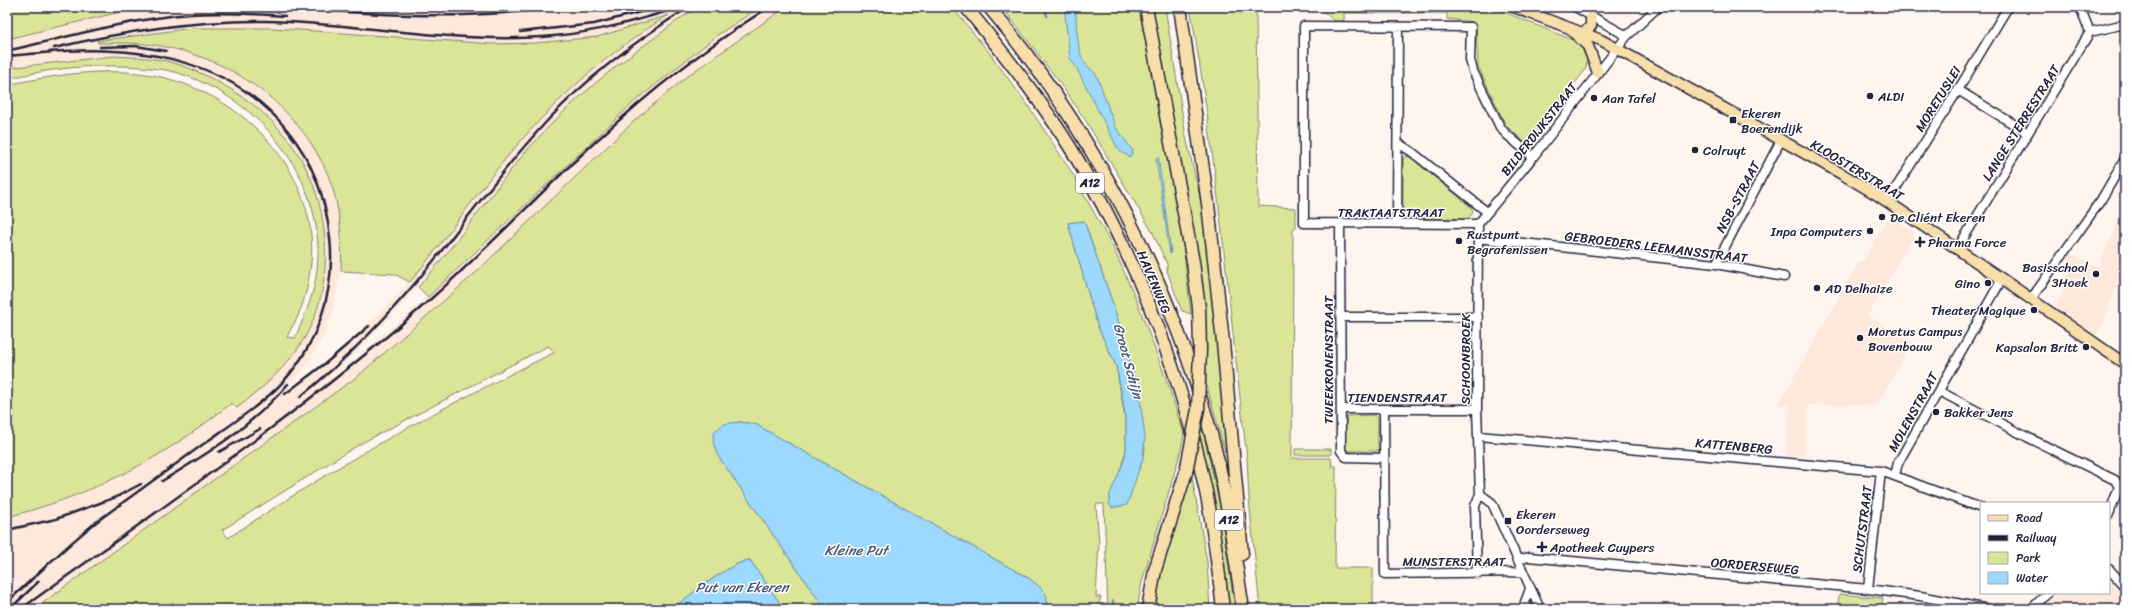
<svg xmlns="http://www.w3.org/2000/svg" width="2132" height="616" font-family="Sriracha,sans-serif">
<rect width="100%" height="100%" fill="#fff5ef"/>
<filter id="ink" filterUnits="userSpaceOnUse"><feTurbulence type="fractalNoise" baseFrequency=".025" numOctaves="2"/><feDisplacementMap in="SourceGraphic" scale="8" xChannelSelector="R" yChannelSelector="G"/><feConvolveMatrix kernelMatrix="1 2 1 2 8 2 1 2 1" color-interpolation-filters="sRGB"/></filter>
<g filter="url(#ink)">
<path fill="#fee8db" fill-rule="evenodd" d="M229,7H349L438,11L489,7H700L634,52L558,119L519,161L454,244L387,321L340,368L310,394L350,363L408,314L486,244L586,145L676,67L719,34L760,7H786L690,74L635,120L471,277L358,376L34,609H7V517L79,495L143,464L181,441L232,402L295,351L304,338L320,302L325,281L326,258L323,217L319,200L305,168L293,145L279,128L265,113L247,99L212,78L163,60L113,56L7,68V39L137,8ZM667,16L613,53L570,90L513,149L429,259L391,302L333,355L290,389L288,387L307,365L322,339L332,315L341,271L340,225L335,200L328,176L315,149L289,116L275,103L255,85L230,70L205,58L171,48L130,43H98L97,41L192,28H273L493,44L535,43L597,37Z
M2125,207V285L2118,282L2104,322L2096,336L2055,307L2060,299L2071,260L2064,257L2067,252L2098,267Z
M1889,216L1915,233L1867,317L1872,318L1912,342L1877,405H1808L1804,457L1786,455L1790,405H1778L1860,260L1863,262Z
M2109,581L2125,599V609H2041L2058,593H2109Z"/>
<path fill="#dae598" stroke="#7e846a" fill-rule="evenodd" d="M7,7H229L137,8L7,39Z
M349,7H489L438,11Z
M700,7H760L719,34L634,102L428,297L418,287C454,247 484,203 518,161C555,116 602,75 650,41C666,30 682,15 700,7Z
M786,7H952L988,51L1027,104L1071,171L1113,247L1136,299L1168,384L1184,434L1180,454L1142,582L1137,609H1108L1104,504H1096L1099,543L1096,597H1101L1097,609H1046L1047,604L1030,579L755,424L739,422L718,456L825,609H784L750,560C732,561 687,598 671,609H34L358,376L471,277L635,120L690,74ZM1084,221L1114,307L1140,398L1145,449L1140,468L1120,471L1126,450V424L1116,366L1098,327L1068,223ZM548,346L555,352C493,383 430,414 370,449C321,477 275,507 228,538L222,530L360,444Z
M1002,7H1139L1183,244L1191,314L1182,311L1167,271V264L1153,233L1086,121L1057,79Z
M1151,7H1165L1186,137L1204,214L1219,347L1227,452H1225L1206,383L1204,320Z
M1190,7H1256L1258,206L1296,208V227L1293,229L1292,458H1331L1332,466H1336L1335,568H1373V609H1260L1249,499L1247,458C1229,308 1217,156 1190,7Z
M1319,7H1492L1580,43L1587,60L1586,69L1527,144L1506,126L1478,66L1476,26L1473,22L1447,19V13H1344V21H1334Z
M669,15C610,51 558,97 513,150C477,192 446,239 410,282L394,274L341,271C343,239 340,206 328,175C301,111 238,62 170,48C146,42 122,43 98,43L97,41L192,28H273L493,44L535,43L597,37Z
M113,56C129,57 146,57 161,60C182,64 202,73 220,83C282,117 320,169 325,240C327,276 322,307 304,339C288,366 262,389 237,408L232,403C215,415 198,430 180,441C126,477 69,501 7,517V87L11,84C56,75 106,67 152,75C239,91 320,170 311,263C309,280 306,297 299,313C296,322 290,329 287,337L295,338C300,326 306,314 310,301C334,229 302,154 244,108C224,92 193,75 166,70C114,62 58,66 7,79V68Z
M1406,156L1410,157L1472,208L1473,213L1467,219L1405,218L1403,213V160Z
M1374,415L1378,419V451H1347L1345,448L1346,418L1348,416Z
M1201,423L1219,501L1235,609H1228L1209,481L1199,435Z
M1295,449H1331V455H1295Z
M1191,471L1207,562L1210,609H1151L1153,593Z
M1839,594L1883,598L1881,609H1838Z"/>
<path fill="#9cd9fd" stroke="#6b90af" d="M1064,7H1075C1077,23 1076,45 1083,60C1086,67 1093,69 1097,76L1115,126L1133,151L1130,157L1121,152L1118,149L1076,67L1070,58Z
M1158,156L1171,252L1170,254L1156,158Z
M1084,221L1114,307L1132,368L1140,398L1145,437L1143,458L1127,505L1112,508L1109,504L1110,494L1124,461L1126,450V424L1123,400L1116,366L1098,327L1068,223Z
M739,422L755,424L1030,579L1040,587L1047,596L1046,609H825L718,456L713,442L714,432L724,424Z
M750,560L784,609H671C687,598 732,561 750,560Z"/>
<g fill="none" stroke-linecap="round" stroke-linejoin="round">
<path stroke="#6b90af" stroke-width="2.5" d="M1045,7L1047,16
M1113,609V601"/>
<defs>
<path id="minor" d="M1575,7L1627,36
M2090,32L2125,24
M1958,90L2028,133
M1398,143L1412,152L1487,212
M1887,202L1958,90L2008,7
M1340,224L1341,451L1346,457L1383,458
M1397,224L1398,27
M1478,224L1304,223V26L1471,27L1470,60L1473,71L1500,127L1506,134L1533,157
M1478,224L1477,409L1480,494L1492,503L1540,609
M1478,224L1533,157L1627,36L1658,7
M1477,238L1716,264L1784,277
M1957,249L2090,32L2080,7
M1716,264L1781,140
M2031,299L2101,200L2125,159
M1341,317H1478
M1939,391L2027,437L2115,480L2119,487L2109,514
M1341,409H1477
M1384,409L1385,574L1523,572
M1478,436L1881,471L1981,508
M1895,475L1898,463L2002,279
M1518,560L1529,557L1868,589L1920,596L1988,609
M2109,569L2125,587
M1477,574L1475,506L1480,494
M1868,589L1881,471
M1524,609L1525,602L1530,589
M2031,609L2048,593"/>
<path id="major" d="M1514,7L1601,40L1842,174L1879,196L1996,275L2125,364
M1572,31L1588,46L1598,73
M1584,33L1591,26V17"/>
<path id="highway" d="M966,7C1003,53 1042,101 1073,152C1135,256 1180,369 1205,487C1214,527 1218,568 1223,609
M989,7C1096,135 1172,284 1214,445C1228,499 1234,554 1243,609
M1146,7L1193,262L1199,308L1200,348
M1180,7L1208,204L1223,342L1242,554
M1148,609L1155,570L1186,472"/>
</defs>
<use href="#minor" stroke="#22223b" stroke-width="11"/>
<use href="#major" stroke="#22223b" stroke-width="13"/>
<use href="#highway" stroke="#22223b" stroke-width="15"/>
<use href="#minor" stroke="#fff" stroke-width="8"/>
<use href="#major" stroke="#f8deab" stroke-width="10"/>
<use href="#highway" stroke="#f8deab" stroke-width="12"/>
<path stroke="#22223b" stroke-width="2.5" d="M287,7C379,16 470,20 562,7
M520,32L594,24L660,7
M100,47L136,46L166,51
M54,48C124,31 193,20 265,21C361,23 458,45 554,36C598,32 639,20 681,7
M7,51C68,37 129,19 191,14C223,12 254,14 285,16
M7,56L53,52
M285,394L327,362L369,326
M300,397C350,357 395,309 435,259C472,212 507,164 548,120C589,76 638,39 689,7
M219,452L260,429
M162,481C209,453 252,426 288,384
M114,498L141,484
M7,530L56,519L119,496
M7,602C40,573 72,539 107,514C141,489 175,465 209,440C232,424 256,408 276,389C316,350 336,293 330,238C326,199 313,162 288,131C229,57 137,45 48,52
M10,609L39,581
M21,609C160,509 304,411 433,297C488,248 539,194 594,143C648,93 706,47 769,7"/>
<defs>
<path id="highway-bridge" d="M1186,472L1198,409L1200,348"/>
</defs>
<use href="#highway-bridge" stroke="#22223b" stroke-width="15" stroke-linecap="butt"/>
<use href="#highway-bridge" stroke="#f8deab" stroke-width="12"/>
</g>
</g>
<g fill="#22223b" stroke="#fff" stroke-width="1.5">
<circle cx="1870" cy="96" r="4"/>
<circle cx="1594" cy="98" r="4"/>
<rect x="1729" y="116" width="8" height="8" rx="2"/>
<circle cx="1695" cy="150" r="4"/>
<circle cx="1882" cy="217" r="4"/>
<circle cx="1870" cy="231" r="4"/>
<circle cx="1459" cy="241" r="4"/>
<path d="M1918 236h4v4h4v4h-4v4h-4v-4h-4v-4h4z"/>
<circle cx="2096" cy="274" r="4"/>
<circle cx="1988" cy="283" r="4"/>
<circle cx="1817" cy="288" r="4"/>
<circle cx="2034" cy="310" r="4"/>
<circle cx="1860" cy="338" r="4"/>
<circle cx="2086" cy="347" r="4"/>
<circle cx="1936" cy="412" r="4"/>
<rect x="1504" y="517" width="8" height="8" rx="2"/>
<path d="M1540 541h4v4h4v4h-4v4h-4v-4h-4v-4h4z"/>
</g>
<g text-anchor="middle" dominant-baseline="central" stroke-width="3" stroke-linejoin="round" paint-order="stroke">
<g fill="#fff" stroke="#646476" stroke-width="1">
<rect x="1076" y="173" width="28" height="20" rx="3"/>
<rect x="1215" y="510" width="28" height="20" rx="3"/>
</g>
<g font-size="12" font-weight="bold" fill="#22223b">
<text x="1090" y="183">A12</text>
<text x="1229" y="520">A12</text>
</g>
<g font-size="13" fill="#22223b" stroke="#fff" text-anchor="start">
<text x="1878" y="96">ALDI</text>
<text x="1602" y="98">Aan Tafel</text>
<text x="1741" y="113">Ekeren<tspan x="1741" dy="15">Boerendijk</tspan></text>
<text x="1703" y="150">Colruyt</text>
<text x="1890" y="217">De Cliént Ekeren</text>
<text x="1862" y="231" text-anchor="end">Inpa Computers</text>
<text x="1467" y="234">Rustpunt<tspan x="1467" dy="15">Begrafenissen</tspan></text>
<text x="1928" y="242">Pharma Force</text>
<text x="2088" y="267" text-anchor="end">Basisschool<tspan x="2088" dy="15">3Hoek</tspan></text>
<text x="1980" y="283" text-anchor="end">Gino</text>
<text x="1825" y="288">AD Delhaize</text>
<text x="2026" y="310" text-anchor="end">Theater Magique</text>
<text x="1868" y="331">Moretus Campus<tspan x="1868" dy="15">Bovenbouw</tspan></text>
<text x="2078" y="347" text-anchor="end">Kapsalon Britt</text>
<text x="1944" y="412">Bakker Jens</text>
<text x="1516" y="514">Ekeren<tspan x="1516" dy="15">Oorderseweg</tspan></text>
<text x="1550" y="547">Apotheek Cuypers</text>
</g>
<g font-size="13" fill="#22223b" stroke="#fff">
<text transform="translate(1938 99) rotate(-58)">MORETUSLEI</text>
<text transform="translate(2021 123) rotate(-58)">LANGE STERRESTRAAT</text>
<text transform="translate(1539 129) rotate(-52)">BILDERDIJKSTRAAT</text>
<text transform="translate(1857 170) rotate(31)">KLOOSTERSTRAAT</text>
<text transform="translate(1738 197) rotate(-62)">NSB-STRAAT</text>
<text x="1391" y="212">TRAKTAATSTRAAT</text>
<text transform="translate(1656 247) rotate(7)">GEBROEDERS LEEMANSSTRAAT</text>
<text transform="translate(1154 282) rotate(67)">HAVENWEG</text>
<text transform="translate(1465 359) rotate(-90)">SCHOONBROEK</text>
<text transform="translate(1328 360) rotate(-90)">TWEEKRONENSTRAAT</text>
<text x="1397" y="397">TIENDENSTRAAT</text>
<text transform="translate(1913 412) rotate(-61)">MOLENSTRAAT</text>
<text transform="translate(1734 446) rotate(5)">KATTENBERG</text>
<text transform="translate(1862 529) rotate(-83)">SCHUTSTRAAT</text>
<text x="1454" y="561">MUNSTERSTRAAT</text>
<text transform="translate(1755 566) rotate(5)">OORDERSEWEG</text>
</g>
<g font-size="14" font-style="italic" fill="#475975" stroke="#fff">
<text transform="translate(1128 361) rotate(75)">Groot Schijn</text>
<text x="856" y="550">Kleine Put</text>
<text x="742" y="587">Put van Ekeren</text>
</g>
</g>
<rect width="2132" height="616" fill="none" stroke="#fff" stroke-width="24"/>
<rect x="12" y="12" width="2108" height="592" fill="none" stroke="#22223b" stroke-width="1.5" filter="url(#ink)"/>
<rect x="1980" y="502" width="130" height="92" fill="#ffffff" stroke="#a7a7b1"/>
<rect x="1988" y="515" width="20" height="6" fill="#f8deab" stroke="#a7a7b1"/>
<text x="2016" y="522" font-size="12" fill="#22223b">Road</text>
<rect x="1988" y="535" width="20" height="6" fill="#22223b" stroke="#a7a7b1"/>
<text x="2016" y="542" font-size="12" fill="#22223b">Railway</text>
<rect x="1988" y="552" width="20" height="12" fill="#dae598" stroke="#a7a7b1"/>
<text x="2016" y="562" font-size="12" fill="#22223b">Park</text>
<rect x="1988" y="572" width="20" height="12" fill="#9cd9fd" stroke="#a7a7b1"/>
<text x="2016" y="582" font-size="12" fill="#22223b">Water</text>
</svg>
